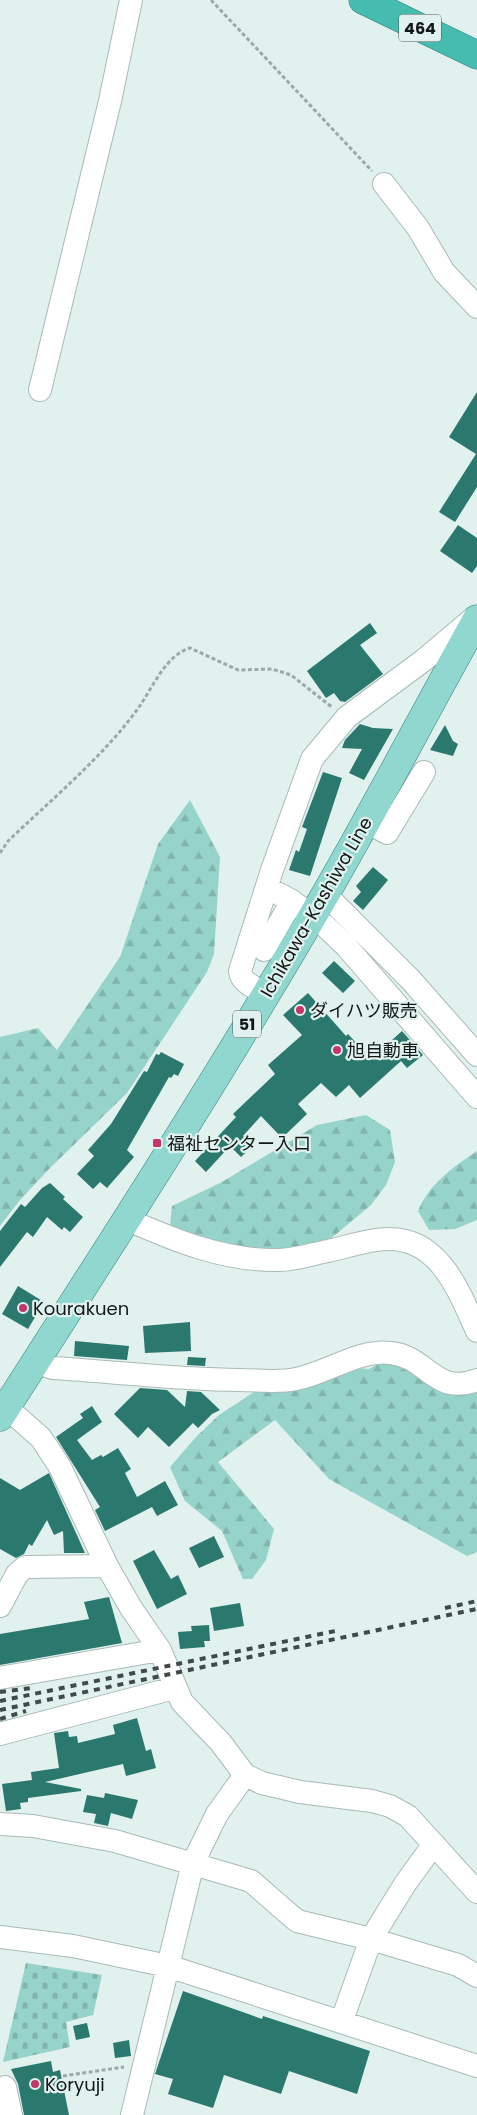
<svg xmlns="http://www.w3.org/2000/svg" width="477" height="2115" font-family="Poppins,'Noto Sans JP',sans-serif">
<defs>
<pattern id="forest-firs" width="22" height="20" patternUnits="userSpaceOnUse" patternTransform="scale(1.25)"><rect width="22" height="20" fill="#96d3ca"/><path d="M5 1l3.5 6h-7zM16 11l3.5 6h-7z" fill="#80b4ad"/></pattern>
<pattern id="cemetery-stones" width="16" height="16" patternUnits="userSpaceOnUse" patternTransform="scale(1.25)"><rect width="16" height="16" fill="#96d3ca"/><path d="M2 7V4a2 2 0 0 1 4 0v3zM10 15v-3a2 2 0 0 1 4 0v3z" fill="#80b4ad"/></pattern>
</defs>
<rect width="100%" height="100%" fill="#e0f1ee"/>
<path fill="url(#forest-firs)" d="M190,800L220,857L214,954L207,972L127,1093L50,1168L20,1200L0,1226V1037L38,1028L57,1050L120,957L158,844Z
M366,1115L390,1130L395,1162L386,1185L371,1205L329,1240L280,1251H245L170,1226L172,1206L222,1182L317,1125Z
M477,1151V1220L455,1229L429,1230L418,1211C430,1183 452,1168 477,1151Z
M389,1358L477,1391V1552L467,1556L329,1479L275,1420L218,1462L274,1529L266,1560L252,1579H243L222,1531L185,1501L170,1467L196,1437L219,1415L260,1388L358,1368L369,1369Z"/>
<path fill="url(#cemetery-stones)" d="M26,1963L102,1975L93,2015L66,2022L70,2047L3,2062Z"/>
<path fill="#2b786f" d="M477,392V487L455,522L439,512L476,454L449,437Z
M458,525L477,538V566L472,573L440,551Z
M370,623L377,633L360,645L383,674L345,702L340,701L334,693L326,698L307,671Z
M360,724L373,728L393,729L364,780L349,773L362,749L342,748L345,740Z
M445,725L453,741L458,744L453,756L430,750Z
M323,772L342,778L310,876L289,870L296,850L299,852L307,829L302,827Z
M373,867L388,880L363,910L353,901L361,892L356,886Z
M334,961L355,981L343,993L322,973Z
M308,993L346,1036L348,1034L371,1059L402,1031L423,1055L407,1068L401,1061L360,1098L349,1085L336,1097L321,1083L298,1104L307,1114L282,1138L261,1116L243,1136L253,1145L241,1157L230,1146L206,1172L195,1161L236,1117L233,1114L275,1074L268,1065L302,1035L283,1015Z
M161,1052L184,1064L178,1076L174,1074L171,1078L169,1077L127,1150L134,1157L107,1188L100,1182L93,1189L77,1174L94,1156L88,1150L111,1124L144,1071L147,1072L156,1054L159,1055Z
M50,1183L65,1197L63,1199L83,1217L70,1232L64,1227L62,1230L47,1217L33,1237L27,1232L0,1267V1231L21,1204L25,1207L42,1188Z
M18,1286L44,1302L28,1329L2,1314Z
M190,1322L191,1351L145,1353L143,1326Z
M75,1341L129,1346L127,1360L74,1356Z
M188,1357L206,1358L205,1366L187,1365Z
M140,1388L167,1390L185,1407L187,1391L201,1392L220,1410L212,1414L198,1428L193,1423L169,1447L148,1427L138,1438L114,1414Z
M92,1406L102,1422L77,1440L92,1460L101,1455L103,1457L118,1448L131,1469L125,1473L137,1497L165,1481L178,1505L157,1516L152,1507L105,1531L95,1510L100,1507L56,1437L83,1418L80,1414Z
M49,1473L85,1553H64L63,1531L54,1535L47,1520L32,1546L29,1544L24,1554L16,1558L0,1549V1478L20,1490Z
M214,1536L224,1557L199,1568L189,1548Z
M154,1550L171,1579L178,1575L187,1594L157,1609L133,1561Z
M109,1597L122,1643L0,1665V1634L89,1619L84,1602Z
M240,1603L244,1626L214,1631L210,1608Z
M209,1625L210,1641H204L205,1647L180,1649L178,1632L192,1631L191,1626Z
M137,1718L146,1751L151,1749L156,1768L126,1776L123,1764L45,1782L81,1789V1791L28,1798V1802L20,1803L21,1809L6,1811L2,1784L32,1780L31,1772L59,1768L54,1733L68,1731L69,1737L77,1736L78,1743L115,1734L113,1725Z
M105,1793L138,1800L132,1819L111,1813L108,1826L94,1823L96,1814L83,1812L87,1795L104,1798Z
M183,1991L262,2019L263,2016L370,2051L357,2094L289,2071L281,2094L224,2075L213,2108L168,2094L173,2079L155,2074Z
M87,2023L90,2037L76,2040L73,2026Z
M129,2040L131,2056L115,2058L113,2043Z
M51,2061L53,2072L60,2070L69,2115H24L18,2084L11,2069Z"/>
<g fill="none" stroke-linecap="round" stroke-linejoin="round">
<defs>
<path id="minor" d="M384,184L418,228L444,272L477,307
M40,390L110,101L131,0
M366,821L387,833L424,772
M325,894L410,979L477,1055
M292,901L324,925L346,946L477,1097
M264,950L292,901L279,894
M266,994C256,988 241,983 240,971L272,870L312,759L347,717L424,660L475,617
M126,1219C176,1241 224,1261 279,1260C295,1260 312,1254 328,1251C347,1247 369,1239 388,1239C440,1238 459,1292 477,1331
M35,1362L53,1368C115,1372 177,1379 239,1380C257,1380 279,1383 296,1379C328,1373 358,1349 391,1353C428,1357 434,1396 477,1380
M6,1407L41,1438L60,1467L107,1566L131,1608L160,1650L182,1702L221,1743L245,1775L262,1783L300,1792L372,1801L390,1806L408,1816L477,1892
M0,1606L17,1574L25,1567L107,1566
M0,1678L160,1650
M0,1734L174,1688
M0,1824L33,1826L115,1841L251,1881L297,1921L371,1939L458,1965L477,1976
M0,1937L73,1946L168,1966L477,2066
M342,2020L371,1939L405,1884L434,1844
M0,2089L5,2087L11,2115
M132,2115L193,1863L217,1814L245,1775"/>
<path id="major" d="M0,1417C111,1244 223,1071 326,893C378,803 426,710 477,619"/>
<path id="highway" d="M363,0L477,55"/>
</defs>
<use href="#minor" stroke="#a9bab7" stroke-width="24"/>
<use href="#major" stroke="#338279" stroke-width="29"/>
<use href="#highway" stroke="#338279" stroke-width="29"/>
<path stroke="#9ca9a7" stroke-width="3" stroke-dasharray="4 2.5" stroke-linecap="butt" d="M211,0L372,171
M0,853L8,841C50,801 106,754 139,707C153,687 166,655 190,648L238,670L272,669L291,675L333,708
M63,2076L124,2067"/>
<use href="#minor" stroke="#fff" stroke-width="22"/>
<use href="#major" stroke="#8fd7cf" stroke-width="28"/>
<use href="#highway" stroke="#45bcaf" stroke-width="28"/>
<path stroke="#414a48" stroke-width="4" stroke-dasharray="6 6" stroke-linecap="butt" d="M445,1608L477,1601
M0,1692L32,1688
M0,1701L340,1630
M0,1710L477,1609
M0,1719L26,1711"/>
</g>
<g fill="#c33665" stroke="#e0f1ee" stroke-width="2">
<circle cx="300" cy="1010" r="5"/>
<circle cx="337" cy="1050" r="5"/>
<rect x="152" y="1138" width="10" height="10" rx="2.5"/>
<circle cx="23" cy="1308" r="5"/>
<circle cx="35" cy="2084" r="5"/>
</g>
<g text-anchor="middle" dominant-baseline="central" stroke-width="4.5" stroke-linejoin="round" paint-order="stroke">
<g fill="#e0f1ee" stroke="#4f5857" stroke-width="1">
<rect x="399" y="14.5" width="42" height="27" rx="4"/>
<rect x="233" y="1010.5" width="28" height="27" rx="4"/>
</g>
<g font-size="16" font-weight="bold" fill="#111716">
<text x="420" y="28">464</text>
<text x="247" y="1024">51</text>
</g>
<g font-size="18" fill="#111716" stroke="#e0f1ee">
<text transform="translate(316 907) rotate(-60)">Ichikawa-Kashiwa Line</text>
</g>
<g font-size="18" fill="#111716" stroke="#e0f1ee" text-anchor="start">
<text x="310" y="1010">ダイハツ販売</text>
<text x="347" y="1050">旭自動車</text>
<text x="167" y="1143">福祉センター入口</text>
<text x="33" y="1308">Kourakuen</text>
<text x="45" y="2084">Koryuji</text>
</g>
</g>
</svg>
